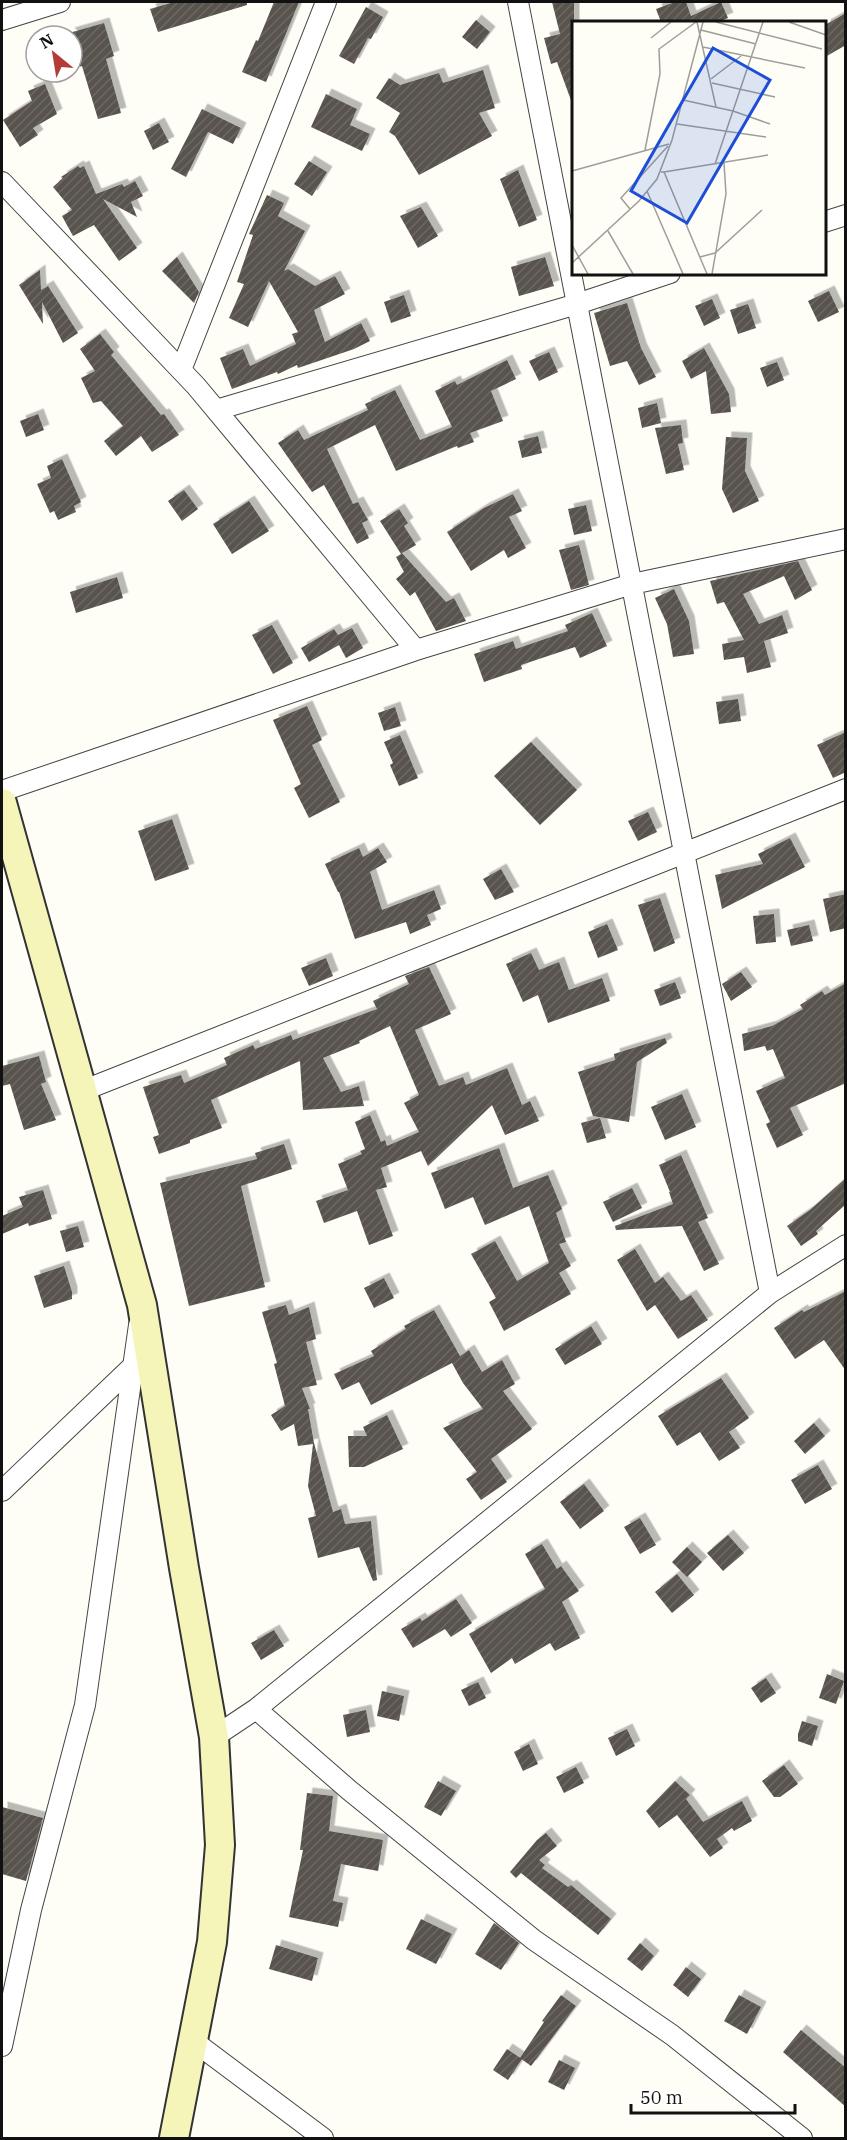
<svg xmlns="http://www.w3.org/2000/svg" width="847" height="2140" font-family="'IBM Plex Serif',serif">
<defs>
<pattern id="building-hatch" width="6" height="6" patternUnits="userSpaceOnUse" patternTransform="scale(1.5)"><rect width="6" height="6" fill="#59534e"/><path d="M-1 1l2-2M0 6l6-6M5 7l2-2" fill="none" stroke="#6c6763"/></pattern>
<filter id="shadow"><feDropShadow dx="5.5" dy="-5.5" stdDeviation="0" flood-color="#0004"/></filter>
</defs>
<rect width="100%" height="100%" fill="#fefdf6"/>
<path fill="url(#building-hatch)" filter="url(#shadow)" d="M174,2H247V5L158,32L150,9Z
M274,2H299L266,82L242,72L256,40L258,41Z
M552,2H574V103H572L557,62L551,64L544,38L560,34Z
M675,2H686L691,16L721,2L728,18L718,22H661L656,9Z
M366,7L383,17L371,39L368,38L354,64L339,56Z
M846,13V45L825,57V25Z
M476,20L490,32L477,49L462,37Z
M104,23L114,56L106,59L121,113L98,119L82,66L79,67L72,43V36L69,33Z
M483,70L495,108L479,113L492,136L419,175L395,136L389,132L400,113L376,98L389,78L400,85L439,73L443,83Z
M45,84L57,114L33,128L38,135L20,147L3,120L32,101L28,91Z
M326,94L357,109L350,125L370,134L362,151L311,127Z
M202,109L241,128L233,144L208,132L186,177L171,169Z
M159,123L169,142L153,150L144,131Z
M309,161L327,172L312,196L294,184Z
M78,166L80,168L84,166L96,194L122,184L124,187L135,181L143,196L131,202L137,217L103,199L137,248L119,261L94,225L73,236L62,216L72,210L53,187L63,178L61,177Z
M518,170L537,220L519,227L500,179Z
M267,195L284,203L278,216L305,231L284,271L288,269L315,286L335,276L345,294L314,310L325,342L361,323L370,341L354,349L298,368L297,365L278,374L277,372L232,389L220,358L243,349L250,366L296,344L292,334L298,332L269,281L248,327L229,318L244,284L237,282L253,235L249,234Z
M421,207L438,236L418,248L400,216Z
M177,257L199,292L194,303L162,271Z
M545,257L554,286L519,296L511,267Z
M40,270L41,290L48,286L78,333L63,343L42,302L43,324L19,285Z
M829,291L839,312L818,322L808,301Z
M404,295L411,316L391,323L384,302Z
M712,299L720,318L704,326L695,306Z
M627,303L641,348L656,377L639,385L627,361L610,366L594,313Z
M748,304L756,328L738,334L730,310Z
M100,334L114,352L111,355L161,415L164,414L179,435L152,452L141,436L116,456L104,441L123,426L101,401L93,403L81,378L95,371L80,349Z
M704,348L729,394L731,412L711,414L706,371L691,379L682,361Z
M549,352L558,372L539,381L529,361Z
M507,360L516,379L491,391L503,421L470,433L474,442L458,448L457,446L396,471L375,425L327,449L353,504L358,502L368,520L362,523L369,538L357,544L324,485L312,492L278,443L298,430L304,440L368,410L365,404L395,390L420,440L452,427L435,391L455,381L457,385Z
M777,362L784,380L767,387L760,368Z
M657,403L661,423L642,428L638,408Z
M38,414L44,430L26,437L20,421Z
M681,425L683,443L678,444L684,470L666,474L655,428Z
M538,436L542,453L522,458L518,441Z
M726,437L747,438L745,471L759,501L733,513L722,489Z
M62,459L81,502L74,506L76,512L58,520L54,511L50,513L37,484L51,478L47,466Z
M184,490L198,509L182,521L168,501Z
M513,494L522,511L509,517L526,548L508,558L504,550L471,571L447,532L484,508Z
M249,501L269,531L232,554L213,524Z
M586,505L592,531L574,535L568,509Z
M399,509L408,523L404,526L416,545L402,553L446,602L454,598L466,621L436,631L415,592L410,596L396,579L404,572L396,557L401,554L380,521Z
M579,545L589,585L571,590L559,550Z
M798,561L812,590L795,600L784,576L743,594L759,624L782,615L788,633L764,641L771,667L747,673L744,657L724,660L722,644L744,640L724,602L717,604L710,581Z
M117,577L123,598L76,613L70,592Z
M674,589L689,621L694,654L673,657L667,624L655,598Z
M592,613L607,646L580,658L575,647L521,665L522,669L484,682L474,654L513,641L516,649L568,631L565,625Z
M272,625L293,663L273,674L252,635Z
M352,628L363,648L346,658L339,645L309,662L301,648L334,629L338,635Z
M738,699L741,721L719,724L716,702Z
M307,706L322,740L312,745L340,802L309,818L294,788L301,784L273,720Z
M395,707L401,726L384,731L378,713Z
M846,732V772L833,778L817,745Z
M400,735L418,778L399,786L390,765L393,763L384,742Z
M531,742L577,790L540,825L494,776Z
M648,812L657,832L638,841L628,821Z
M172,819L189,869L155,881L138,831Z
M790,838L805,867L722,909L715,875L763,864L758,854Z
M359,848L363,857L378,848L387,862L370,872L382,910L434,890L441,909L427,915L431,925L410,934L406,922L355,939L339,892H338L325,864Z
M501,869L514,892L495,900L483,879Z
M846,894V928L830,932L823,899Z
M660,898L675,943L654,952L638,905Z
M774,914L776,942L756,944L753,916Z
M607,924L618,950L598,958L588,932Z
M809,925L813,941L791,946L787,930Z
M531,953L539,970L559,962L569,990L602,978L610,1001L548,1023L538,995L523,1002L506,964Z
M326,958L333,976L309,986L301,968Z
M429,967L451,1014L415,1030L439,1086L463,1077L466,1085L507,1068L522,1105L530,1101L539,1121L505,1135L492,1105L428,1166L421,1151L381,1168L387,1187L376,1190L393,1236L369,1245L357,1211L324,1223L316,1201L348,1190L338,1164L362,1154L360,1151L365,1149L355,1122L370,1115L381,1142L385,1140L387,1146L419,1132L404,1103L419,1095L390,1026L359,1041L360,1043L323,1058L341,1092L359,1086L364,1106L303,1110L300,1061L211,1100L222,1128L190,1140V1143L159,1154L153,1137L159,1135L143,1087L181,1075L184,1083L227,1065L224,1058L253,1045L255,1049L291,1035L293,1040L377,1009L373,1001L409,984L405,976Z
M741,972L752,987L731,1001L722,984Z
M675,982L681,998L660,1006L654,990Z
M846,983V1083L790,1108L803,1135L777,1148L766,1124L770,1122L756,1091L785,1078L773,1049L767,1051L765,1046L744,1051L742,1034L772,1026L803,1009L800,1005L822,991L825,995Z
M665,1038L667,1043L637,1062L629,1122L593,1116L578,1072L615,1060L614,1054Z
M39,1056L46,1082L41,1084L56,1120L24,1130L10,1084L2,1086V1066Z
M682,1094L696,1127L665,1140L651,1107Z
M600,1118L606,1138L587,1143L581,1123Z
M284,1144L292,1169L241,1186L265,1287L189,1306L160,1183L257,1159L255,1153Z
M499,1148L513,1188L548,1175L562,1209L556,1213L566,1242L559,1244L571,1266L559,1273L571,1294L504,1331L489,1302L496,1298L471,1254L495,1241L517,1281L549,1263L529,1206L485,1225L473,1197L445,1209L431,1173Z
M681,1155L708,1218L698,1222L719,1264L704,1271L682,1226L616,1230L615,1226L673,1204L669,1192H670L659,1165Z
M846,1178V1204L816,1231L818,1234L801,1246L787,1226L810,1210Z
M632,1188L642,1208L613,1222L603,1202Z
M43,1190L52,1219L29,1226L28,1223L2,1234V1216L23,1207L19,1197Z
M78,1226L84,1247L66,1252L60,1231Z
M635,1249L655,1283L663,1277L681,1301L691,1295L708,1320L678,1339L655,1305L647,1311L617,1260Z
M64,1266L72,1292V1299L44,1308L34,1276Z
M384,1278L394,1298L374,1308L364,1288Z
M846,1291V1371L824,1340L795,1359L774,1328L802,1310L804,1312Z
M286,1305L289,1315L309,1307L316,1339L306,1342L317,1385L302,1388L310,1409H308L314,1443L333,1512L341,1509L345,1524L371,1521L377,1580L373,1581L359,1547L318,1558L308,1518L316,1516L308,1486L313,1444L298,1446L294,1424L281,1431L271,1415L285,1406L274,1364L277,1363L262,1312Z
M434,1310L460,1356L469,1350L482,1372L502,1360L515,1384L503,1391L532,1429L491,1459L507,1482L481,1500L466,1479L477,1472L443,1428L483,1409L463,1383L452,1363L371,1405L359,1382L342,1390L334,1374L374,1356L371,1351L406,1329L404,1326Z
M591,1326L602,1344L565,1365L555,1349Z
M721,1378L749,1418L729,1432L740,1448L719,1461L700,1432L677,1446L658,1416Z
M387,1415L403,1449L364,1467H349L348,1436H367L363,1427Z
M814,1423L825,1436L805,1454L794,1441Z
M818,1465L832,1489L805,1504L791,1480Z
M584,1484L604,1511L580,1529L560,1502Z
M640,1518L656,1545L640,1554L624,1527Z
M728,1535L744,1553L723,1571L707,1553Z
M542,1544L557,1569L561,1566L579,1591L562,1602L580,1638L555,1651L550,1643L515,1664L512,1658L491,1673L469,1634L545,1589L525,1554Z
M687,1547L702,1562L687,1577L672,1562Z
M677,1574L694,1595L672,1613L655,1592Z
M456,1599L472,1623L451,1637L445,1629L413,1648L401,1629L420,1618L422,1621Z
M274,1630L284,1646L261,1660L251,1643Z
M827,1674L844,1681L836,1704L819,1698Z
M766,1678L776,1693L761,1703L751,1688Z
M478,1682L486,1698L469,1706L461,1690Z
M382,1691L404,1696L399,1721L377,1716Z
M366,1710L370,1732L347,1737L343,1715Z
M802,1721L818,1726L812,1746L798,1741V1734Z
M627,1729L635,1746L616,1756L608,1738Z
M529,1744L538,1764L523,1771L514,1752Z
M784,1765L798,1784L780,1797H774L762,1781Z
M576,1767L584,1783L564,1793L556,1777Z
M438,1781L456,1791L441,1816L424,1807Z
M675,1781L690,1795L686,1799L703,1822L742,1801L752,1821L734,1831L732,1828L717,1839L723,1848L710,1857L677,1815L659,1828L646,1811Z
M307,1793L333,1796L329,1831L383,1840L378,1871L341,1864L333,1901L343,1903L338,1927L289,1917L303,1850H300Z
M2,1807L43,1818L26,1881L2,1874Z
M546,1833L557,1846L539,1860L545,1865L542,1868L568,1887L571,1885L611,1919L598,1935L521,1873L516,1878L510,1872L537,1840Z
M421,1919L452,1934L436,1964L406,1949Z
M494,1923L519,1943L501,1970L475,1954Z
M640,1943L654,1956L642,1971L627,1959Z
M276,1945L318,1958L312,1981L269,1969Z
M686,1967L701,1979L688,1997L673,1985Z
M561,1995L576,2006L531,2066L520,2058L544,2022L542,2021Z
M739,1995L761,2007L747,2034L724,2021Z
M801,2030L846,2068V2107L783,2052Z
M507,2049L522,2059L508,2080L493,2070Z
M559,2060L575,2068L564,2090L548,2082Z"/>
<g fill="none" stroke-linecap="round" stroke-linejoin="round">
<defs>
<path id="minor" d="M518,2L770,1293
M2,20L60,2
M2,182L196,386L416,650
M824,222L846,215
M181,370L326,2
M216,410L577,304L670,273
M2,791L416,650L632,584L846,539
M82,1091L846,789
M2,1491L133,1366
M256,1709L770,1293L846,1245
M214,1737L256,1709L349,1790L534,1940L672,2035L802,2138
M192,2040L323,2138
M2,2046L31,1910L85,1705L139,1325"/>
<path id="secondary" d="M2,803L142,1305L184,1568L214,1737L220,1845L212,1942L174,2138"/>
</defs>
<use href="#minor" stroke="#444" stroke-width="22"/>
<use href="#secondary" stroke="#333" stroke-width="32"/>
<use href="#minor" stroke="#fff" stroke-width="20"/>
<use href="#secondary" stroke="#f6f5b9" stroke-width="28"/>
</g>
<g transform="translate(572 21)">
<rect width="254" height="254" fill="#fefdf6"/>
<path fill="none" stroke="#9f9f9a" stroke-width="1.5" d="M125,1L144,86M144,1L250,28M217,1L254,14M129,9L184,23M79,17L99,1M131,26L233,47M139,58L169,35M140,62L203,76M111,79L161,90L198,103M105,103L194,116M73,129L88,53L87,28L124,1M143,143L191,1M0,150L97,123M89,151H92L135,253M92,151L196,134M75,170L111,253M58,188L49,177L96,125M36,210L61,253M0,224L16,253M128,236L143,232L190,189M0,242L67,180L85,158L100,119L131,1M140,253L154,173L152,142"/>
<path fill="#1d4ed8" fill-opacity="0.15" stroke="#1d4ed8" stroke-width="3" d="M141,27L198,59L115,202L59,170Z"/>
<rect width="254" height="254" fill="none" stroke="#111" stroke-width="3"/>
</g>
<rect width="847" height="2140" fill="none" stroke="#111111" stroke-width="6"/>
<g transform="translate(54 54) rotate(330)"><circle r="28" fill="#ffffff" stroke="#a0a0a0" stroke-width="1.5"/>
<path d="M0-4.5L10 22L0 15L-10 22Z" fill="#b33c37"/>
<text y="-9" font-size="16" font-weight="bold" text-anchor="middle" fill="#111111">N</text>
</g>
<path d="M631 2104v9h164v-9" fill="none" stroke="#111111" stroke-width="3"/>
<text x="640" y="2104" font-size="18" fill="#111111" stroke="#ffffff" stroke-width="4.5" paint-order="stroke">50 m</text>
</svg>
